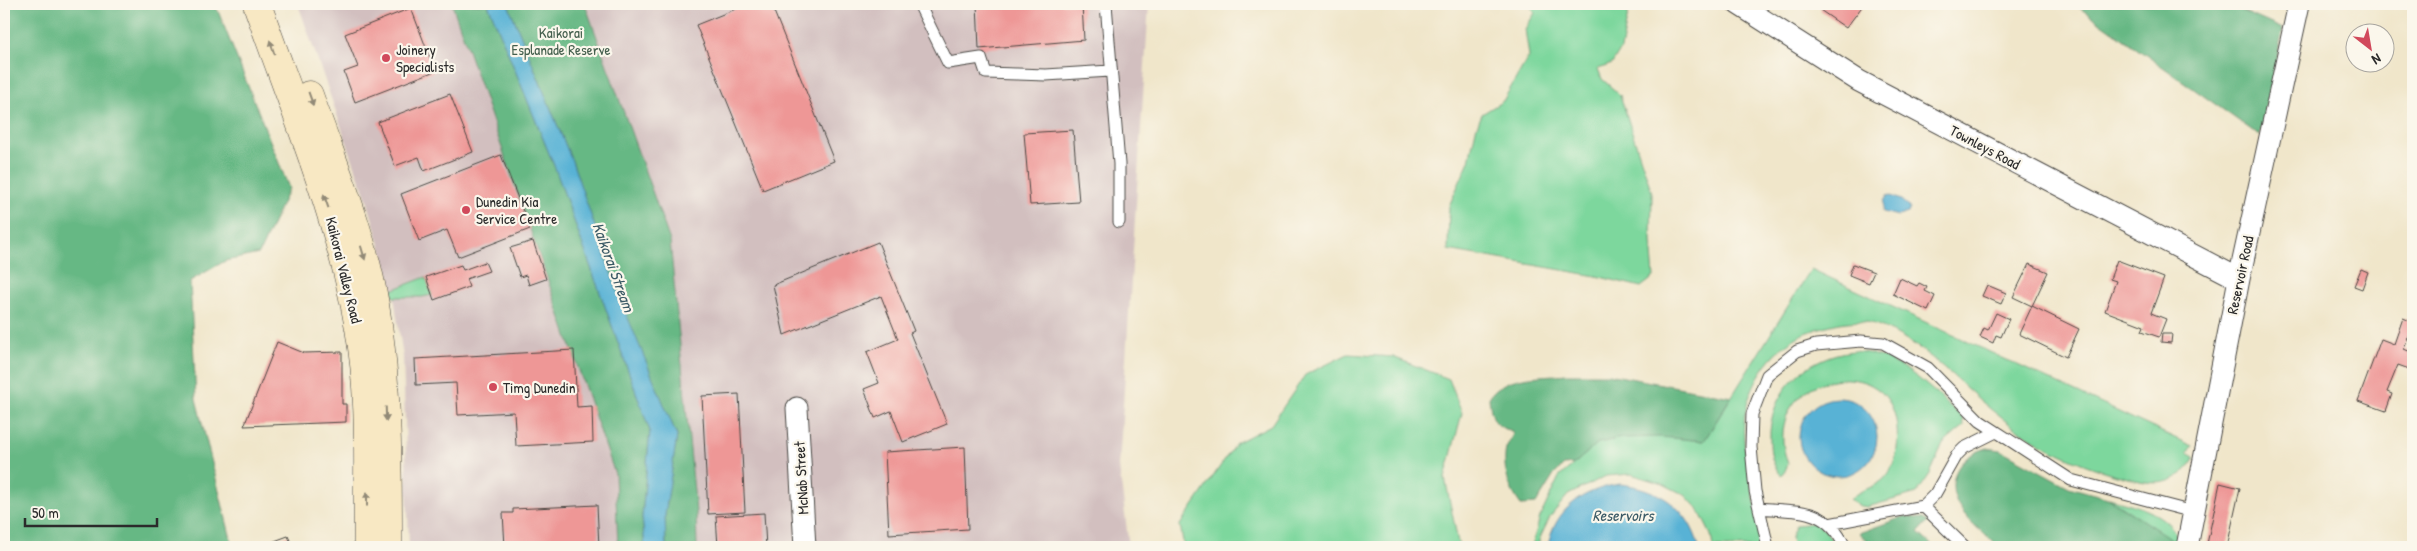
<svg xmlns="http://www.w3.org/2000/svg" width="2417" height="551" font-family="'Patrick Hand',sans-serif">
<rect width="100%" height="100%" fill="#fbf7ec"/>
<filter id="ink" filterUnits="userSpaceOnUse"><feTurbulence type="fractalNoise" baseFrequency=".02" numOctaves="2"/><feDisplacementMap in="SourceGraphic" scale="10" xChannelSelector="R" yChannelSelector="G"/><feConvolveMatrix kernelMatrix="1 2 1 2 8 2 1 2 1" color-interpolation-filters="sRGB"/></filter>
<filter id="wash" filterUnits="userSpaceOnUse"><feTurbulence type="fractalNoise" baseFrequency=".0096" numOctaves="4" result="noise"/><feDisplacementMap in="SourceGraphic" scale="20" xChannelSelector="R" yChannelSelector="G"/><feGaussianBlur stdDeviation="1.12" result="paint"/><feColorMatrix in="noise" values="0 0 0 0 0 0 0 0 0 0 0 0 0 0 0 0 0 1.4 0 .05"/><feComposite in="paint" operator="in"/></filter>
<g filter="url(#wash)">
<rect width="100%" height="100%" fill="#f0e6ca"/>
<path fill="#d2bfbf" d="M298,4H1149L1119,466L1129,547H409L403,357L393,290L367,200Z"/>
<path fill="#7dd79d" stroke="#548164" d="M1529,4H1630L1621,49L1612,64L1598,69L1602,79L1620,95L1652,193L1651,241L1654,277L1641,287L1596,276L1448,250L1449,206L1469,161L1476,129L1482,114L1503,101L1529,56L1525,29L1535,13Z
M1811,269L2192,446L2187,453L2194,457V460C2174,489 2153,485 2124,477C2074,464 2028,441 1988,407C1954,378 1922,343 1880,326C1859,317 1835,323 1814,330C1769,344 1740,394 1744,440C1746,472 1756,504 1763,536L1762,547H1713L1711,535L1698,509L1685,495L1663,484L1631,474L1606,476L1568,495L1550,517L1539,540V547H1532L1540,517L1559,477L1598,443L1621,438L1658,436L1704,441Z
M426,277L432,295L422,297H393L392,290Z
M1853,351C1901,354 1929,388 1963,418L1964,426L1943,444L1930,474L1917,493L1867,507L1860,506L1850,500C1859,487 1881,490 1891,469C1898,456 1898,442 1897,428C1891,345 1755,374 1788,464L1784,473L1781,475C1772,465 1770,453 1770,440C1768,391 1807,356 1853,351Z
M1348,354L1393,357L1449,379L1462,413L1445,478L1459,547H1184L1180,525L1236,443L1271,425L1305,375Z
M2109,498C2133,505 2169,512 2178,539L2176,547H2171L2172,540Z
M1814,523L1826,531L1836,547H1792L1791,537L1796,525Z"/>
<path fill="#66b884" stroke="#487258" d="M4,4H214L218,11L289,188L259,254L225,261L190,281L196,399L233,547H4Z
M452,4H488L555,168L650,431L642,517L645,547H618L615,474Z
M508,4H585L670,241L696,512L697,547H666L665,515L677,436L620,301L572,161Z
M2074,4H2226L2283,29L2260,136Z
M1566,374H1608L1731,397L1704,441L1661,437L1621,438L1598,443L1574,464L1564,465L1554,475L1536,504L1521,505C1509,489 1502,469 1506,448C1508,443 1511,439 1513,434L1510,430C1493,427 1491,414 1489,398C1502,374 1541,377 1566,374Z
M1987,448L2001,450L2069,487L2108,498L2173,540L2171,547H1999C1980,529 1944,506 1955,474C1961,459 1972,453 1987,448Z
M1906,516L1923,519L1928,522L1918,533L1934,547H1872L1859,533Z"/>
<path fill="#58b2d5" stroke="#426e80" d="M488,4H508L572,161L621,301L677,436L665,515L666,547H645L642,517L650,431L555,168Z
M1888,195L1901,200L1910,208L1908,213L1898,216L1883,212L1884,201Z
M1799 437a39 39 0 1 1 78 0a39 39 0 1 1-78 0Z
M1620,484C1659,488 1689,508 1699,547H1548C1554,509 1584,489 1620,484Z"/>
<g id="blocks">
<path fill="#ee9796" d="M748,4H771L834,161L763,190L696,25Z
M977,4H1082L1084,40L979,49Z
M1824,4H1864L1846,28L1820,10Z
M411,8L435,71L355,102L344,72L358,67L345,34Z
M450,94L473,152L424,171L419,157L395,166L378,122Z
M1073,130L1079,202L1030,205L1024,133Z
M501,155L530,229L458,257L447,230L419,241L401,194Z
M533,241L546,279L529,285L526,275L520,277L510,248Z
M878,242L914,331L910,333L947,424L903,442L891,411L875,418L864,389L879,383L867,352L898,339L881,296L784,335L773,285Z
M2117,260L2164,278L2151,313L2166,319L2159,337L2142,331L2144,326L2105,311L2116,281L2110,279Z
M485,262L489,271L466,279L469,287L434,300L426,277L461,265L463,270Z
M1853,264L1874,272L1869,283L1849,275Z
M2029,264L2048,272L2032,306L2013,297Z
M2361,269L2368,272L2362,289L2354,286Z
M1900,278L1917,286L1919,283L1927,287L1925,291L1935,296L1928,311L1893,294Z
M1987,285L2006,293L2001,304L1982,296Z
M2032,306L2079,329L2066,357L2019,334Z
M1996,313L2009,319L2001,337L1996,335L1993,343L1980,337L1984,328L1988,330Z
M2403,318L2413,322V339L2408,337L2404,349L2413,353V367L2412,370L2398,365L2387,392L2392,394L2386,411L2358,401L2381,339L2394,344Z
M2162,334H2172L2171,343L2161,342Z
M277,342L304,353L342,352V404H346V422L244,426Z
M574,350L577,407L592,406L593,442L516,446L514,412L458,415L456,383L416,385L415,359Z
M739,394L745,512L708,514L702,396Z
M965,447L968,529L889,534L885,452Z
M2220,483L2240,488L2227,547L2207,544Z
M597,505L599,547H505L503,513H513V509Z
M764,513L766,547H718L716,516Z
M288,536L293,547H262L261,546Z"/>
</g>
</g>
<g filter="url(#ink)">
<use href="#blocks" fill-opacity="0" stroke="#494743" stroke-width="1"/>
<g fill="none" stroke-linecap="round" stroke-linejoin="round">
<defs>
<path id="lane" d="M919,4L948,63L981,58L986,73L1046,75L1110,71
M1106,4L1119,164V222
M1923,506L1965,547
M1759,508C1798,512 1826,506 1845,547
M1829,524L1923,506L1935,494L1957,455L1964,448L1996,432
M1768,547L1755,491L1751,447L1752,414L1767,375L1797,351L1816,345L1861,341L1883,343L1928,368L1980,421L2071,480L2193,512"/>
<path id="street" d="M1738,4L1859,81L2239,279
M797,408L805,547
M2187,547L2239,279L2299,4"/>
<path id="secondary" d="M257,4C294,110 340,217 359,328C372,400 367,475 368,547
M309,95C333,163 363,233 375,305C388,385 388,466 388,547"/>
</defs>
<use href="#lane" stroke="#494743" stroke-width="13"/>
<use href="#street" stroke="#494743" stroke-width="23"/>
<use href="#secondary" stroke="#494743" stroke-width="29"/>
<use href="#lane" stroke="#fff" stroke-width="11"/>
<use href="#street" stroke="#fff" stroke-width="21"/>
<use href="#secondary" stroke="#f8e8c3" stroke-width="28"/>
</g>
<defs><path id="oneway-solid" d="M-6-.8H1V-3.2L6.5 0L1 3.2V.8H-6Z" transform="scale(1.25)"/></defs>
<g fill="#928a77">
<use href="#oneway-solid" transform="translate(272 47) rotate(-109)"/>
<use href="#oneway-solid" transform="translate(311 99) rotate(70)"/>
<use href="#oneway-solid" transform="translate(326 201) rotate(-109)"/>
<use href="#oneway-solid" transform="translate(363 253) rotate(73)"/>
<use href="#oneway-solid" transform="translate(386 414) rotate(88)"/>
<use href="#oneway-solid" transform="translate(367 499) rotate(-90)"/>
</g>
</g>
<g fill="#d1495b" stroke="#fbf7ec" stroke-width="2">
<circle cx="386" cy="58" r="5"/>
<circle cx="466" cy="210" r="5"/>
<circle cx="493" cy="387" r="5"/>
</g>
<g text-anchor="middle" dominant-baseline="central" stroke-width="4.5" stroke-linejoin="round" paint-order="stroke">
<g font-size="15" fill="#445f4d" stroke="#fbf7ec">
<text x="561" y="32">Kaikorai<tspan x="561" dy="17">Esplanade Reserve</tspan></text>
</g>
<g font-size="15" fill="#2b2b2b" stroke="#fbf7ec" text-anchor="start">
<text x="396" y="49">Joinery<tspan x="396" dy="17">Specialists</tspan></text>
<text x="476" y="201">Dunedin Kia<tspan x="476" dy="17">Service Centre</tspan></text>
<text x="503" y="387">Timg Dunedin</text>
</g>
<g font-size="15" fill="#2b2b2b" stroke="#fbf7ec">
<text transform="translate(1985 147) rotate(28)">Townleys Road</text>
<text transform="translate(344 270) rotate(76)">Kaikorai Valley Road</text>
<text transform="translate(2240 275) rotate(-78)">Reservoir Road</text>
<text transform="translate(801 478) rotate(-93)">McNab Street</text>
</g>
<g font-size="16" font-style="italic" fill="#3b5a66" stroke="#fbf7ec">
<text transform="translate(614 267) rotate(70)">Kaikorai Stream</text>
<text x="1623" y="515">Reservoirs</text>
</g>
</g>
<rect width="2417" height="551" fill="none" stroke="#fbf7ec" stroke-width="20"/>
<g transform="translate(2370 48) rotate(149)"><circle r="24" fill="#fbf7ec" stroke="#a8a59f"/>
<path d="M0-4L9 19L0 12L-9 19Z" fill="#d1495b"/>
<text y="-8" font-size="14" font-weight="bold" text-anchor="middle" fill="#2b2b2b">N</text>
</g>
<path d="M25 518v8h132v-8" fill="none" stroke="#2b2b2b" stroke-width="2.5"/>
<text x="32" y="518" font-size="15" fill="#2b2b2b" stroke="#fbf7ec" stroke-width="4" paint-order="stroke">50 m</text>
</svg>
